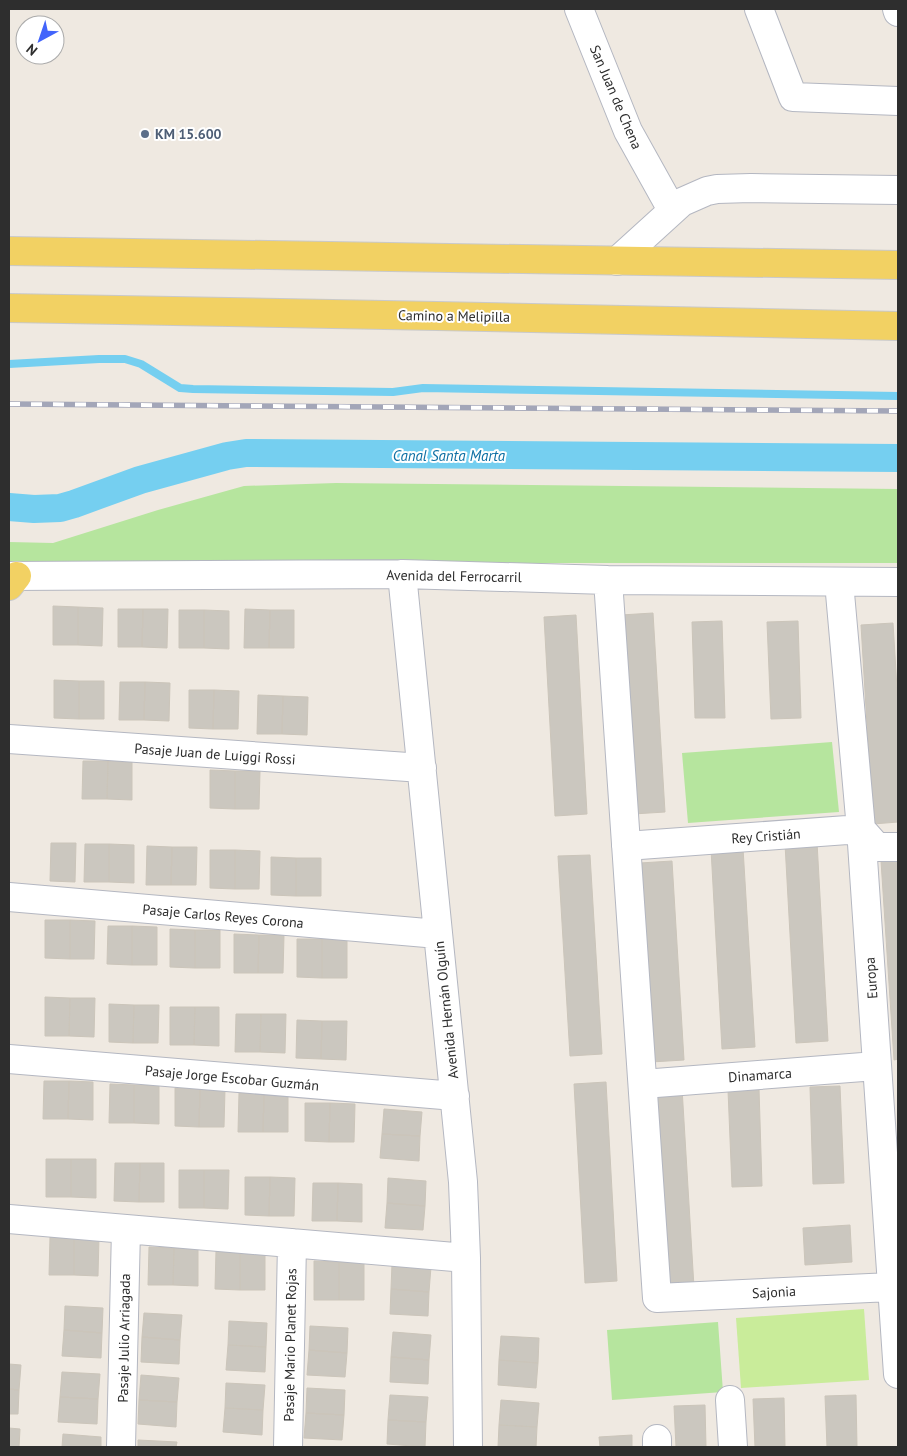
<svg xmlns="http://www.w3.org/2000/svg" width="907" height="1456" font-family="'PT Sans',sans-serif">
<rect width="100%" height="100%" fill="#efe9e1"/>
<path fill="#b6e59e" d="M336,483L898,489V563H9V542L53,543L158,510L244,486Z
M832,742L839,812L688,823L682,753Z
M718,1322L723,1392L612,1400L607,1330Z"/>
<path fill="#c9ec9a" d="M864,1309L869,1380L741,1388L736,1318Z"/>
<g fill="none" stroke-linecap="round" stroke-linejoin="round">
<path stroke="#75cff0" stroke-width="8" d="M9,364L99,359H125L141,364L180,388L193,389L393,392L423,388L898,396"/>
<path stroke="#75cff0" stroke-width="28" d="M9,507L34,509L60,508L74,504L140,480L227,456L246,453L898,458"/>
</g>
<path fill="#cbc7bf" stroke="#cbc5ba" d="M53,606L78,607V645H53Z
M78,607L103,608L102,646L78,645Z
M118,609H143L142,647H118Z
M143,609H168L167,648L142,647Z
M245,609L270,610L269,648H244Z
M179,610H204V648H179Z
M204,610L229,611V649L204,648Z
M270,610H294V648H269Z
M653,613L665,812L633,814L621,615Z
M576,615L587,814L555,816L544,617Z
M722,621L725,718H695L692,622Z
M798,621L801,718L771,719L767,622Z
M893,623L898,704V822L873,824L861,625Z
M54,680L79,681V719L54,718Z
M79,681H104V719H79Z
M120,682H145L144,720H119Z
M145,682L170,683L169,721L144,720Z
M189,690H214L213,729L189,728Z
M214,690L239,691L238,729H213Z
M258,695L283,696L282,734H257Z
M283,696L308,697L307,735L282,734Z
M83,761H108L107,799H82Z
M108,761L132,762V800L107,799Z
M210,770L235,771V809L210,808Z
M235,771H260L259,809H235Z
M817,842L828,1041L796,1043L785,844Z
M51,843H76L75,882L50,881Z
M85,844H109V882H84Z
M109,844L134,845V883L109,882Z
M147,846L172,847L171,885H146Z
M172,847H197L196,885H171Z
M743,848L755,1047L722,1049L711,849Z
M210,850H235V889L210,888Z
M235,850L260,851L259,889H235Z
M590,855L602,1054L570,1056L558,856Z
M271,857L296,858V896L271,895Z
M296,858H321V896H296Z
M898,860V1059L894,1060L881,861Z
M672,861L684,1060L651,1062L640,863Z
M45,920H70V959L45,958Z
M70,920L95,921L94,959H70Z
M108,926H132V965L107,964Z
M132,926L157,927V965H132Z
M170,929L195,930V968L170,967Z
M195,930H220V968H195Z
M234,934L259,935L258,973H234Z
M259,935H284L283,973H258Z
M297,939H322V978L297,977Z
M322,939L347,940V978H322Z
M45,997L70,998L69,1036H45Z
M70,998H95L94,1037L69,1036Z
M109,1004L134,1005L133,1043L109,1042Z
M134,1005H159L158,1043H133Z
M170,1007H195L194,1045H170Z
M195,1007H219V1046L194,1045Z
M236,1014H261L260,1052H235Z
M261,1014H286L285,1053L260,1052Z
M297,1020L322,1021L321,1059L296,1058Z
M322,1021H347L346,1060L321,1059Z
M44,1081H69L68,1119H43Z
M69,1081L93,1082V1120L68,1119Z
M606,1082L617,1281L585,1283L574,1084Z
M110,1084L134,1085V1123H109Z
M134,1085L159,1086V1124L134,1123Z
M840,1086L844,1183L813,1184L810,1087Z
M175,1088L200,1089L199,1127L175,1126Z
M682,1088L694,1287L661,1289L650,1090Z
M200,1089H225L224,1127H199Z
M759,1089L762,1186L732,1187L728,1090Z
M239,1093L264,1094L263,1132H238Z
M264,1094H288V1132H263Z
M305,1103H330L329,1142L305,1141Z
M330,1103L355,1104L354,1142H329Z
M384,1109L422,1112L420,1136L382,1134Z
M382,1134L420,1136L419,1161L380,1158Z
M46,1159H71V1197H46Z
M71,1159H96V1198L71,1197Z
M115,1163H140L139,1202L114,1201Z
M140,1163H164V1202H139Z
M179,1170H204V1208H179Z
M204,1170H229L228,1209L204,1208Z
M245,1177H270L269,1216L245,1215Z
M270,1177L295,1178L294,1216H269Z
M388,1178L426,1181L425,1206L387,1203Z
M313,1183H338L337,1221H312Z
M338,1183L362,1184V1222L337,1221Z
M387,1203L425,1206L423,1230L385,1228Z
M850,1225L852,1262L805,1265L803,1228Z
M50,1237H74V1275H49Z
M74,1237H99L98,1276L74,1275Z
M149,1247L174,1248L173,1285H148Z
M174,1248H198V1286L173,1285Z
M216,1251L240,1252V1290L215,1289Z
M240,1252H265V1290H240Z
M314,1261L339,1262V1300H314Z
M339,1262H364V1300H339Z
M392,1264L431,1267L429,1292L391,1289Z
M391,1289L429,1292L428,1316L390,1314Z
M65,1306L103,1308L102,1333L64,1330Z
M144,1313L182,1315L180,1340L142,1337Z
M229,1321L267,1323L266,1347L228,1345Z
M310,1326L348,1328L347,1353L309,1350Z
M64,1330L102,1333L101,1358L62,1356Z
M393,1332L431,1335L429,1360L391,1357Z
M501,1336L539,1338L538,1363L499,1360Z
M142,1337L180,1340L179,1364L141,1362Z
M228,1345L266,1347L265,1372L226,1370Z
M309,1350L347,1353L345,1377L307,1375Z
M391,1357L429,1360L428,1384L390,1382Z
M499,1360L538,1363L536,1388L498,1385Z
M9,1364L21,1365L19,1390L9,1389Z
M62,1372L100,1374L98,1399L60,1397Z
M141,1375L179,1378L177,1402L139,1400Z
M226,1383L265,1385L263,1410L225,1408Z
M307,1388L345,1390L344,1415L306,1413Z
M9,1389L19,1390L18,1414H9Z
M390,1395L428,1397L426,1422L388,1420Z
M856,1395L857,1447H827L825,1396Z
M60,1397L98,1399L97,1424L58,1422Z
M784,1398L785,1447H755L753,1399Z
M139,1400L177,1402L176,1427L138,1424Z
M501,1400L539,1403L537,1427L499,1425Z
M705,1405L706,1447H676L674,1406Z
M225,1408L263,1410L262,1435L223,1432Z
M306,1413L344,1415L342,1440L304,1438Z
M388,1420L426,1422L425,1447L387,1444Z
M499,1425L537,1427L536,1447H498Z
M9,1428L20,1429L19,1447H9Z
M63,1434L101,1437V1447H62Z
M632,1435V1447H600L599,1437Z
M138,1440L177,1442L176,1447H138Z"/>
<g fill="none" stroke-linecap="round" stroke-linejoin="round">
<defs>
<path id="minor" d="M579,9L628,131L672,210
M759,9L793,97L898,101
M897,9L898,12
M617,261L682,202L707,191L717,189L751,188L898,190
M402,574L463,1182L466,1258L468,1447
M9,576L402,574L608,580L898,582
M608,580L657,1298L891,1287
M839,582L861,829L898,1374
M9,739L422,768
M626,846L861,829L877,847H898
M9,897L438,934
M9,1059L455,1096
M643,1084L876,1066
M9,1219L466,1258
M730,1400L733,1447
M657,1439V1447
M121,1447L126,1229
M288,1447L292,1243"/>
<path id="major" d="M9,251L898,265
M9,308L437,316L898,326
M9,586L17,576"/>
</defs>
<use href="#minor" stroke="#b4b7c1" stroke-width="30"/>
<use href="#major" stroke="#c9c9c9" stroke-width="30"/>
<use href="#minor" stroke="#fff" stroke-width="28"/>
<use href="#major" stroke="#f2d163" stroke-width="28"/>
<defs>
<path id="rail" d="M9,404L898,411"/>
</defs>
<use href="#rail" stroke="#a3a6b8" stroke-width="5.5"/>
<use href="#rail" stroke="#fff" stroke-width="4" stroke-dasharray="11" stroke-linecap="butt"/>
</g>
<circle fill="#5c6f8a" stroke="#fff" stroke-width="2" cx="145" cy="134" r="5"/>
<g text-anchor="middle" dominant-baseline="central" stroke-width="4" stroke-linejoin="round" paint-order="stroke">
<g font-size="14" fill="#2e2e2e" stroke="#fff">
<text transform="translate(616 97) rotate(67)">San Juan de Chena</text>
<text transform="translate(454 316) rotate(1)">Camino a Melipilla</text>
<text transform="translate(454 576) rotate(1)">Avenida del Ferrocarril</text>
<text transform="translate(215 754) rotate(4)">Pasaje Juan de Luiggi Rossi</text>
<text transform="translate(766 836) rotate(-4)">Rey Cristián</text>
<text transform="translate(223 916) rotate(5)">Pasaje Carlos Reyes Corona</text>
<text transform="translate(871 978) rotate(-94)">Europa</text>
<text transform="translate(446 1010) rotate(-96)">Avenida Hernán Olguín</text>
<text transform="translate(760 1075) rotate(-4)">Dinamarca</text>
<text transform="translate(232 1078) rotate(5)">Pasaje Jorge Escobar Guzmán</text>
<text transform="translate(774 1292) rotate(-3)">Sajonia</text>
<text transform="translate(124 1338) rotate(-89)">Pasaje Julio Arriagada</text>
<text transform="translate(290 1345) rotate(-89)">Pasaje Mario Planet Rojas</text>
</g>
<g font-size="14" font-weight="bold" fill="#4e5e75" stroke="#fff" text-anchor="start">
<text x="155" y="134">KM 15.600</text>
</g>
<g font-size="15" font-style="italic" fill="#0d6fa3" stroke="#fff">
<text x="449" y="455">Canal Santa Marta</text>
</g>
</g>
<rect width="907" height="1456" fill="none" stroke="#2e2e2e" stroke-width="20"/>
<g transform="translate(40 40) rotate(220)"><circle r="24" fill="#ffffff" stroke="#ababab"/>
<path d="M0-4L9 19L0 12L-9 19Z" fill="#4264fb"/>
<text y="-8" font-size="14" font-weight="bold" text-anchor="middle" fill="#2e2e2e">N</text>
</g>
</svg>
